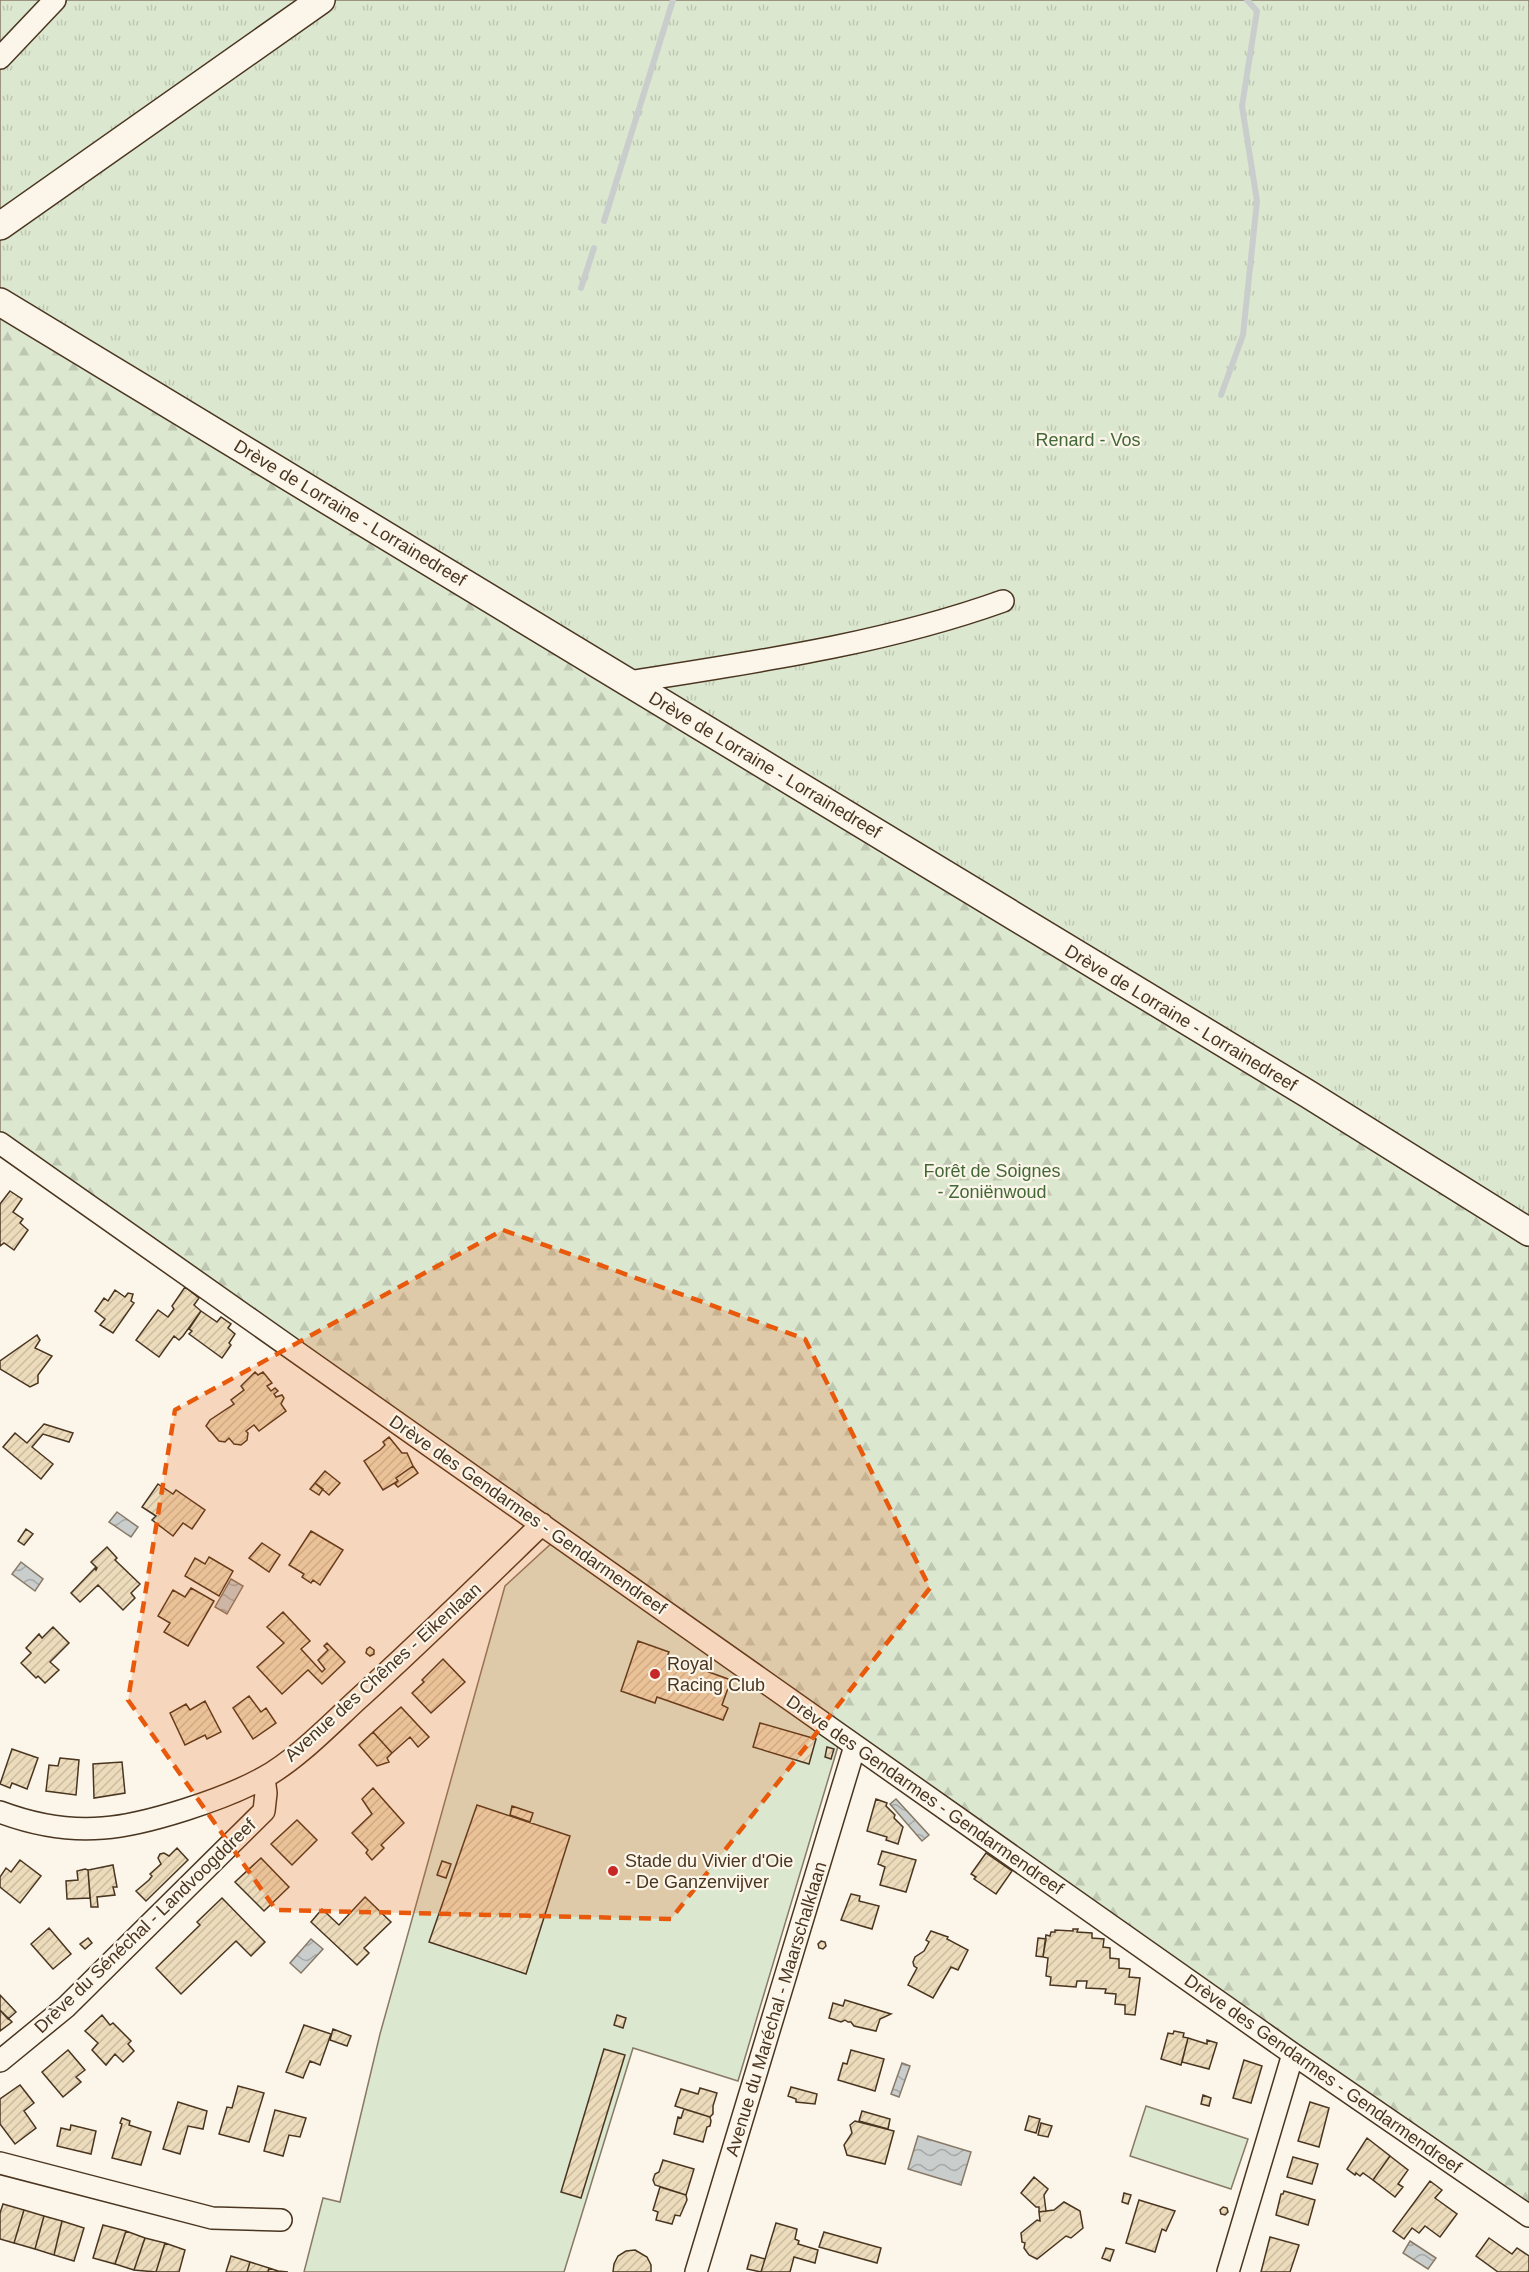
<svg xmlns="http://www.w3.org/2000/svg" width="1529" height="2272" font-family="Arial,sans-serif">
<defs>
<pattern id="forest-firs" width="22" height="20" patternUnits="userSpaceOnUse" patternTransform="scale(1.5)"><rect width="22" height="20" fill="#dce7d0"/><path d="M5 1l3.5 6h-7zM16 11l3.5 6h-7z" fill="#bec7b2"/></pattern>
<pattern id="park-tufts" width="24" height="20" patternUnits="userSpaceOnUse" patternTransform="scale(1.5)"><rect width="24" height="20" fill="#dce7d0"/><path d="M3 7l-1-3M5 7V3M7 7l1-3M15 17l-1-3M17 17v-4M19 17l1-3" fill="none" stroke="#bec7b2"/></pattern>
<pattern id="water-waves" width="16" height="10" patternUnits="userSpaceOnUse" patternTransform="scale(1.5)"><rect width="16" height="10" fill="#c9cecd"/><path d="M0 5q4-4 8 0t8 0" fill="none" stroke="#a5a8a6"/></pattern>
<pattern id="building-hatch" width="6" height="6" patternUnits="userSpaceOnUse" patternTransform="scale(1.5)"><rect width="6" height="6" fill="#ecdcbc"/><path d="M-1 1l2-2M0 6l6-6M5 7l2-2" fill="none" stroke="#ccbda1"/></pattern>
</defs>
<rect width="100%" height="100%" fill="#fbf6e9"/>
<path fill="#dce7d0" stroke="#887966" stroke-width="1.5" d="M554,1541L839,1743L738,2081L633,2048L564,2272H304L323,2198L340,2202L380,2034L505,1586Z
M1146,2106L1248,2139L1231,2189L1130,2156Z"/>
<path fill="url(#forest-firs)" stroke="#887966" stroke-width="1.5" d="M1529,0V2216L0,1138V221Z"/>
<path fill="url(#park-tufts)" stroke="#887966" stroke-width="1.5" d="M0,0H311L0,221Z
M331,0H1529V1224L0,293V232Z"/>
<path fill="url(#water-waves)" stroke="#887966" stroke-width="1.5" d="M117,1512L138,1527L131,1537L109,1522Z
M21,1562L43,1579L35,1591L12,1574Z
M231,1579L243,1586L227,1614L215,1607Z
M896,1799L929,1835L922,1841L890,1804Z
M311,1939L323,1949L301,1973L290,1963Z
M902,2063L910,2066L899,2097L891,2094Z
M918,2136L971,2152L961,2185L908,2169Z
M1410,2241L1436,2258L1428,2269L1403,2253Z"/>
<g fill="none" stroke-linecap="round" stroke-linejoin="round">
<path stroke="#c9cecd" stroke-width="6" d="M604,221L673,0
M581,288L594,248
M1221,395L1243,335L1257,201L1242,106L1257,11L1247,0"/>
</g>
<path fill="url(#building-hatch)" stroke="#4a3520" stroke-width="1.5" d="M10,1191L22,1199L13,1212L23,1219L20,1223L28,1230L14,1250L4,1243L0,1246V1204Z
M185,1287L199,1298L194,1305L201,1311L183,1336L179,1340L174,1336L159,1357L136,1340L158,1310L168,1317L174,1309L172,1306Z
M115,1290L125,1297L128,1293L133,1294L131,1301L134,1303L113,1333L100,1325L105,1319L95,1311L104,1298L108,1301Z
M201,1311L217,1322L221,1317L231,1324L228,1328L235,1334L229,1343L231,1345L222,1358L189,1334L192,1331L189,1329Z
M37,1335L40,1340L35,1348L52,1356L38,1375V1383L30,1387L0,1369V1361Z
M255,1372L258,1375L263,1372L272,1383L267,1386L271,1391L275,1388L278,1391L274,1394L276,1397L282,1395L284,1398L281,1404L286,1411L259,1431L254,1425L246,1431L248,1433L247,1440L241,1445L234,1444L229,1438L225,1442L219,1441L206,1426L210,1420L234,1404L231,1400L244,1390L241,1386Z
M44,1424L73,1433L69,1442L43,1434L32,1447L53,1464L41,1479L3,1447L15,1433L27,1443Z
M389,1437L402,1453H407L413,1466L396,1478L398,1481L383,1490L364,1461L380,1450L385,1445L383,1442Z
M413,1466L418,1473L398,1487L395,1484L398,1481L396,1478Z
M325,1471L340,1483L329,1495L315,1483Z
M315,1483L323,1489L319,1495L310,1489Z
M158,1484L173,1494L176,1490L205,1510L192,1529L183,1523L173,1536L152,1520L156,1516L142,1507Z
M26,1529L33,1534L24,1545L18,1541Z
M311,1531L343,1550L320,1585L313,1580L311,1583L302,1577L304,1574L289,1565Z
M262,1543L280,1555L269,1572L249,1558Z
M107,1547L117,1558L115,1560L140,1584L131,1593L135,1598L123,1610L98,1585L80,1602L71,1593L95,1568L96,1570L97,1568L91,1562Z
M209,1557L233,1571L219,1596L185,1576L195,1558L205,1564Z
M191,1588L214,1601L188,1646L164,1632L170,1623L158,1616L173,1590L185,1597Z
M283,1612L310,1641L301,1649L322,1672L325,1669L318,1660L328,1650L324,1646L327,1643L345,1662L322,1684L308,1670L282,1694L257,1667L284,1643L267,1627Z
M53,1627L69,1643L50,1662L59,1670L45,1683L38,1676L36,1678L21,1663L31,1653L26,1648L39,1634L42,1638Z
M638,1641L669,1652L667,1657L731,1680L722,1705L728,1708L723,1720L657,1697L655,1703L621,1691Z
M370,1647L374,1650V1654L370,1656L366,1653L367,1649Z
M443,1659L465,1682L431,1713L412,1693L424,1682L422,1680Z
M249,1696L261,1712L266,1708L276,1723L253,1739L233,1708Z
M205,1701L221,1732L207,1739L205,1735L185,1745L170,1713L186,1704L190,1710Z
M401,1707L429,1737L418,1747L410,1737L392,1753L373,1732Z
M760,1723L816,1739L809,1764L753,1747Z
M373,1732L392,1753L387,1758L389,1762L377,1766L359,1745Z
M827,1747L834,1749L831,1759L825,1757Z
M12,1749L38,1758L27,1789L12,1783L10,1788L0,1784Z
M60,1758L79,1760L76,1795L46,1791L49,1765L58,1766Z
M122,1762L125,1793L94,1798L93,1764Z
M373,1788L404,1823L381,1845L384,1848L372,1860L366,1853L368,1850L352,1833L372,1814L362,1799Z
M876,1799L887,1803L886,1806L895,1815L894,1818L903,1827L898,1844L886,1840L887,1837L867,1831Z
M477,1805L570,1836L526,1974L429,1942Z
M512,1806L533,1813L530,1822L510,1815Z
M297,1820L317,1840L292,1865L271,1844Z
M177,1848L188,1860L146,1901L136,1891L149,1880L152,1876L150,1874L161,1864L158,1858L160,1854L164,1853L169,1856Z
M882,1851L916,1860L906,1892L880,1885L885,1867L878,1864Z
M986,1853L1012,1871L996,1894L974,1879L976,1877L971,1874Z
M261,1858L289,1887L264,1911L235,1882Z
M20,1860L41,1876L20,1903L0,1887V1877L6,1868L11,1872Z
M442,1861L451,1864L446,1878L437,1875Z
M113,1865L117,1887H113L115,1895L97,1897L98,1907H91L88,1870Z
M85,1869L88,1870L90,1898L67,1899L66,1881L78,1880L77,1871Z
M851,1894L860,1896L859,1901L879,1906L872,1929L841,1920Z
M365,1897L391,1922L364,1948L369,1953L357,1965L311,1922L322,1909L339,1925Z
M222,1898L265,1942L251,1956L236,1941L181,1994L156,1968L200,1925L197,1922Z
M49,1928L71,1954L53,1969L31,1944Z
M1073,1929H1078L1077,1932L1092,1933V1938L1104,1939L1103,1947L1110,1948V1958L1119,1959V1968L1130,1969L1129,1977L1140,1978L1135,2015L1125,2014V2005L1115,2004L1116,1994L1105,1993L1106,1989L1086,1988L1087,1981H1077L1076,1987L1050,1985L1051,1977L1046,1976L1048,1958L1043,1957L1046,1935L1050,1936L1051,1932H1055V1930L1073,1931Z
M931,1931L948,1937L947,1939L968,1950L958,1970L951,1967L933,1998L908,1985L917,1968L914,1966L913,1962L915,1957L924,1951L929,1942L926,1940Z
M88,1938L92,1943L85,1949L80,1944Z
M1038,1938L1046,1939L1043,1957L1036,1956Z
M821,1941L825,1942L826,1946L823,1949L819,1948L818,1944Z
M0,1995L16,2012L8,2019L0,2010Z
M845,2000L891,2014L880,2019L876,2031L854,2026L851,2022H848L845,2020L841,2022L829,2018L833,2003L843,2006Z
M0,2010L12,2022L0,2031Z
M102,2015L110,2025L113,2023L131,2041L128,2044L134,2051L123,2062L115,2054L106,2065L92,2050L98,2043L85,2031Z
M617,2015L626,2018L623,2028L614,2025Z
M304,2025L331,2034L320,2065L310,2061L303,2078L286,2072Z
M333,2029L351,2036L347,2046L330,2040Z
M1174,2031L1184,2033L1183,2037L1188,2038L1181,2065L1161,2059L1168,2033L1173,2034Z
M1188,2038L1207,2044V2040L1217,2043L1209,2069L1182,2062Z
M604,2049L625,2055L581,2198L561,2192Z
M68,2050L85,2070L76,2077L81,2082L63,2097L42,2072Z
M851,2050L884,2059L875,2091L838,2080L843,2063L847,2064Z
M1244,2060L1262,2066L1251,2103L1233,2098Z
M20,2085L34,2103L24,2111L36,2128L15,2144L0,2124V2099Z
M238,2086L264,2093L249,2142L219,2134L227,2107L232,2108Z
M791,2087L817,2094L815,2104L796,2102V2099L788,2096Z
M700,2088L717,2093L713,2106V2114L710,2117L675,2106L681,2089L698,2094Z
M1203,2095L1211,2098L1209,2106L1201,2104Z
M178,2102L207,2111L203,2129L188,2126L180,2154L163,2149Z
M1310,2102L1329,2108L1319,2147L1298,2141Z
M684,2109L710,2117L711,2121L710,2126L707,2127L703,2142L674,2134L678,2117L681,2118Z
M275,2110L306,2118L300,2137L289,2135L283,2156L264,2151Z
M862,2111L890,2119L888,2129L859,2121Z
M1029,2116L1040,2119L1036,2133L1025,2130Z
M122,2118L130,2121L129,2125L151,2132L141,2165L112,2158L122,2124L120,2123Z
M855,2121L894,2131L885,2164L847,2155L844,2145L852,2133L850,2125Z
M1041,2123L1052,2126L1048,2137L1038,2135Z
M71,2125L96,2131L91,2154L57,2146L61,2128L70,2130Z
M1367,2138L1390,2156L1373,2180L1363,2173L1360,2176L1356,2173L1355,2175L1347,2169Z
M1390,2156L1408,2170L1398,2184L1403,2187L1395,2197L1373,2180Z
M1293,2157L1318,2164L1312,2184L1287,2177Z
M663,2160L694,2169L686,2195L655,2185L653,2180L655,2174L659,2172Z
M1034,2177L1048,2189L1044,2195L1046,2211L1039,2212V2207H1036L1021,2193Z
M1430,2181L1442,2190L1435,2198L1457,2214L1440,2237L1425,2226L1419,2233L1412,2228L1404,2239L1393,2231Z
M660,2187L686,2195L687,2200L680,2216L675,2215L672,2224L656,2220L658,2212L653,2210Z
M1284,2191L1315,2200L1308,2225L1276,2215L1281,2194H1283Z
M1124,2193L1131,2195L1128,2204L1122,2202Z
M1139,2200L1175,2211L1166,2231L1162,2229L1155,2252L1126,2243Z
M1064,2202L1080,2211L1083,2228L1071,2238L1066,2236L1037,2259L1029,2255L1024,2248L1025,2243L1022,2242L1021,2233L1037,2220L1040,2221L1039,2212L1054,2210Z
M3,2204L24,2210L14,2243L0,2239V2213Z
M1223,2207L1227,2208L1228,2212L1225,2215L1221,2214L1220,2210Z
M24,2210L44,2216L35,2249L14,2243Z
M44,2216L62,2221L54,2255L35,2249Z
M62,2221L84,2228L74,2261L54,2255Z
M776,2223L797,2229L795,2239L799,2241L798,2244L818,2250L815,2263L794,2257L790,2272H761Z
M103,2225L126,2231L115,2264L93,2258Z
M126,2231L145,2238L134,2270L115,2264Z
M824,2232L881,2248L877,2263L819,2247Z
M1270,2237L1299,2245L1290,2272H1261Z
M145,2238L165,2243L156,2272L134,2270Z
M1489,2238L1512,2254L1517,2248L1529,2256V2272H1498L1476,2256Z
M165,2243L185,2250L179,2272H156Z
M1106,2248L1114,2250L1110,2261L1102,2258Z
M635,2250L647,2257L651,2265V2272H613L614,2264L618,2256L626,2251Z
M751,2255L765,2259L761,2272L747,2269Z
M231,2256L250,2262L247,2272H226Z
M250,2262L269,2268L268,2272H247Z
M269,2268L278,2271L288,2272H268Z"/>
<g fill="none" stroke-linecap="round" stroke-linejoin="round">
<defs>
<path id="minor" d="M0,58L55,0
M629,682C755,662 883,644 1003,601
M0,1143L1293,2054L1529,2216
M0,1812C32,1824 68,1831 103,1828C146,1825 225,1799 263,1778C295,1761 330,1725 357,1700C420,1643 481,1583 542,1524
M0,2061L66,2007L264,1811L266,1793L264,1778
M0,2163L212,2218L281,2220
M696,2272L855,1746
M1228,2272L1293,2054"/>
<path id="major" d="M0,226L321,0
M0,302L1308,1094L1529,1232"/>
</defs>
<use href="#minor" stroke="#4a3520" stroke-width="24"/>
<use href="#major" stroke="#4a3520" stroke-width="30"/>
<use href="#minor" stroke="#fbf6e9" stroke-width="21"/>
<use href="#major" stroke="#fbf6e9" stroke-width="27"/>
</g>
<path fill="#e8590c" fill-opacity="0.2" stroke="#e8590c" stroke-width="4.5" stroke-dasharray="12 8" stroke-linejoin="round" d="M503,1230L805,1339L930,1588L671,1919L276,1910L128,1700L175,1410Z"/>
<g fill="#c62828" stroke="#fbf6e9" stroke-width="2">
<circle cx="655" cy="1674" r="6"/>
<circle cx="613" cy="1871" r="6"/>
</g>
<g text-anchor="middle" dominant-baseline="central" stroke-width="4.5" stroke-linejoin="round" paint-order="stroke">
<g font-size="18" fill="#436837" stroke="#fbf6e9">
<text x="1088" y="440">Renard - Vos</text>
<text x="992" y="1171">Forêt de Soignes<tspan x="992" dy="21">- Zoniënwoud</tspan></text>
</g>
<g font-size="18" fill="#4a3520" stroke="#fbf6e9">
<text transform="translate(350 513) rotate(31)">Drève de Lorraine - Lorrainedreef</text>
<text transform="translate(765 765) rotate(31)">Drève de Lorraine - Lorrainedreef</text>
<text transform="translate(1181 1018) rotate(31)">Drève de Lorraine - Lorrainedreef</text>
<text transform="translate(528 1515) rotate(35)">Drève des Gendarmes - Gendarmendreef</text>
<text transform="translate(383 1672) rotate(-42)">Avenue des Chênes - Eikenlaan</text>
<text transform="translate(925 1795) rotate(35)">Drève des Gendarmes - Gendarmendreef</text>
<text transform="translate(145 1926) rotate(-44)">Drève du Sénéchal - Landvoogddreef</text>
<text transform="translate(776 2009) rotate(-73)">Avenue du Maréchal - Maarschalklaan</text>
<text transform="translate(1323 2074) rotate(35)">Drève des Gendarmes - Gendarmendreef</text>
</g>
<g font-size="18" fill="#4a3520" stroke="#fbf6e9" text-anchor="start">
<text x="667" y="1664">Royal<tspan x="667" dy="21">Racing Club</tspan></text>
<text x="625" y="1861">Stade du Vivier d'Oie<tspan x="625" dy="21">- De Ganzenvijver</tspan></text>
</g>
</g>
</svg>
